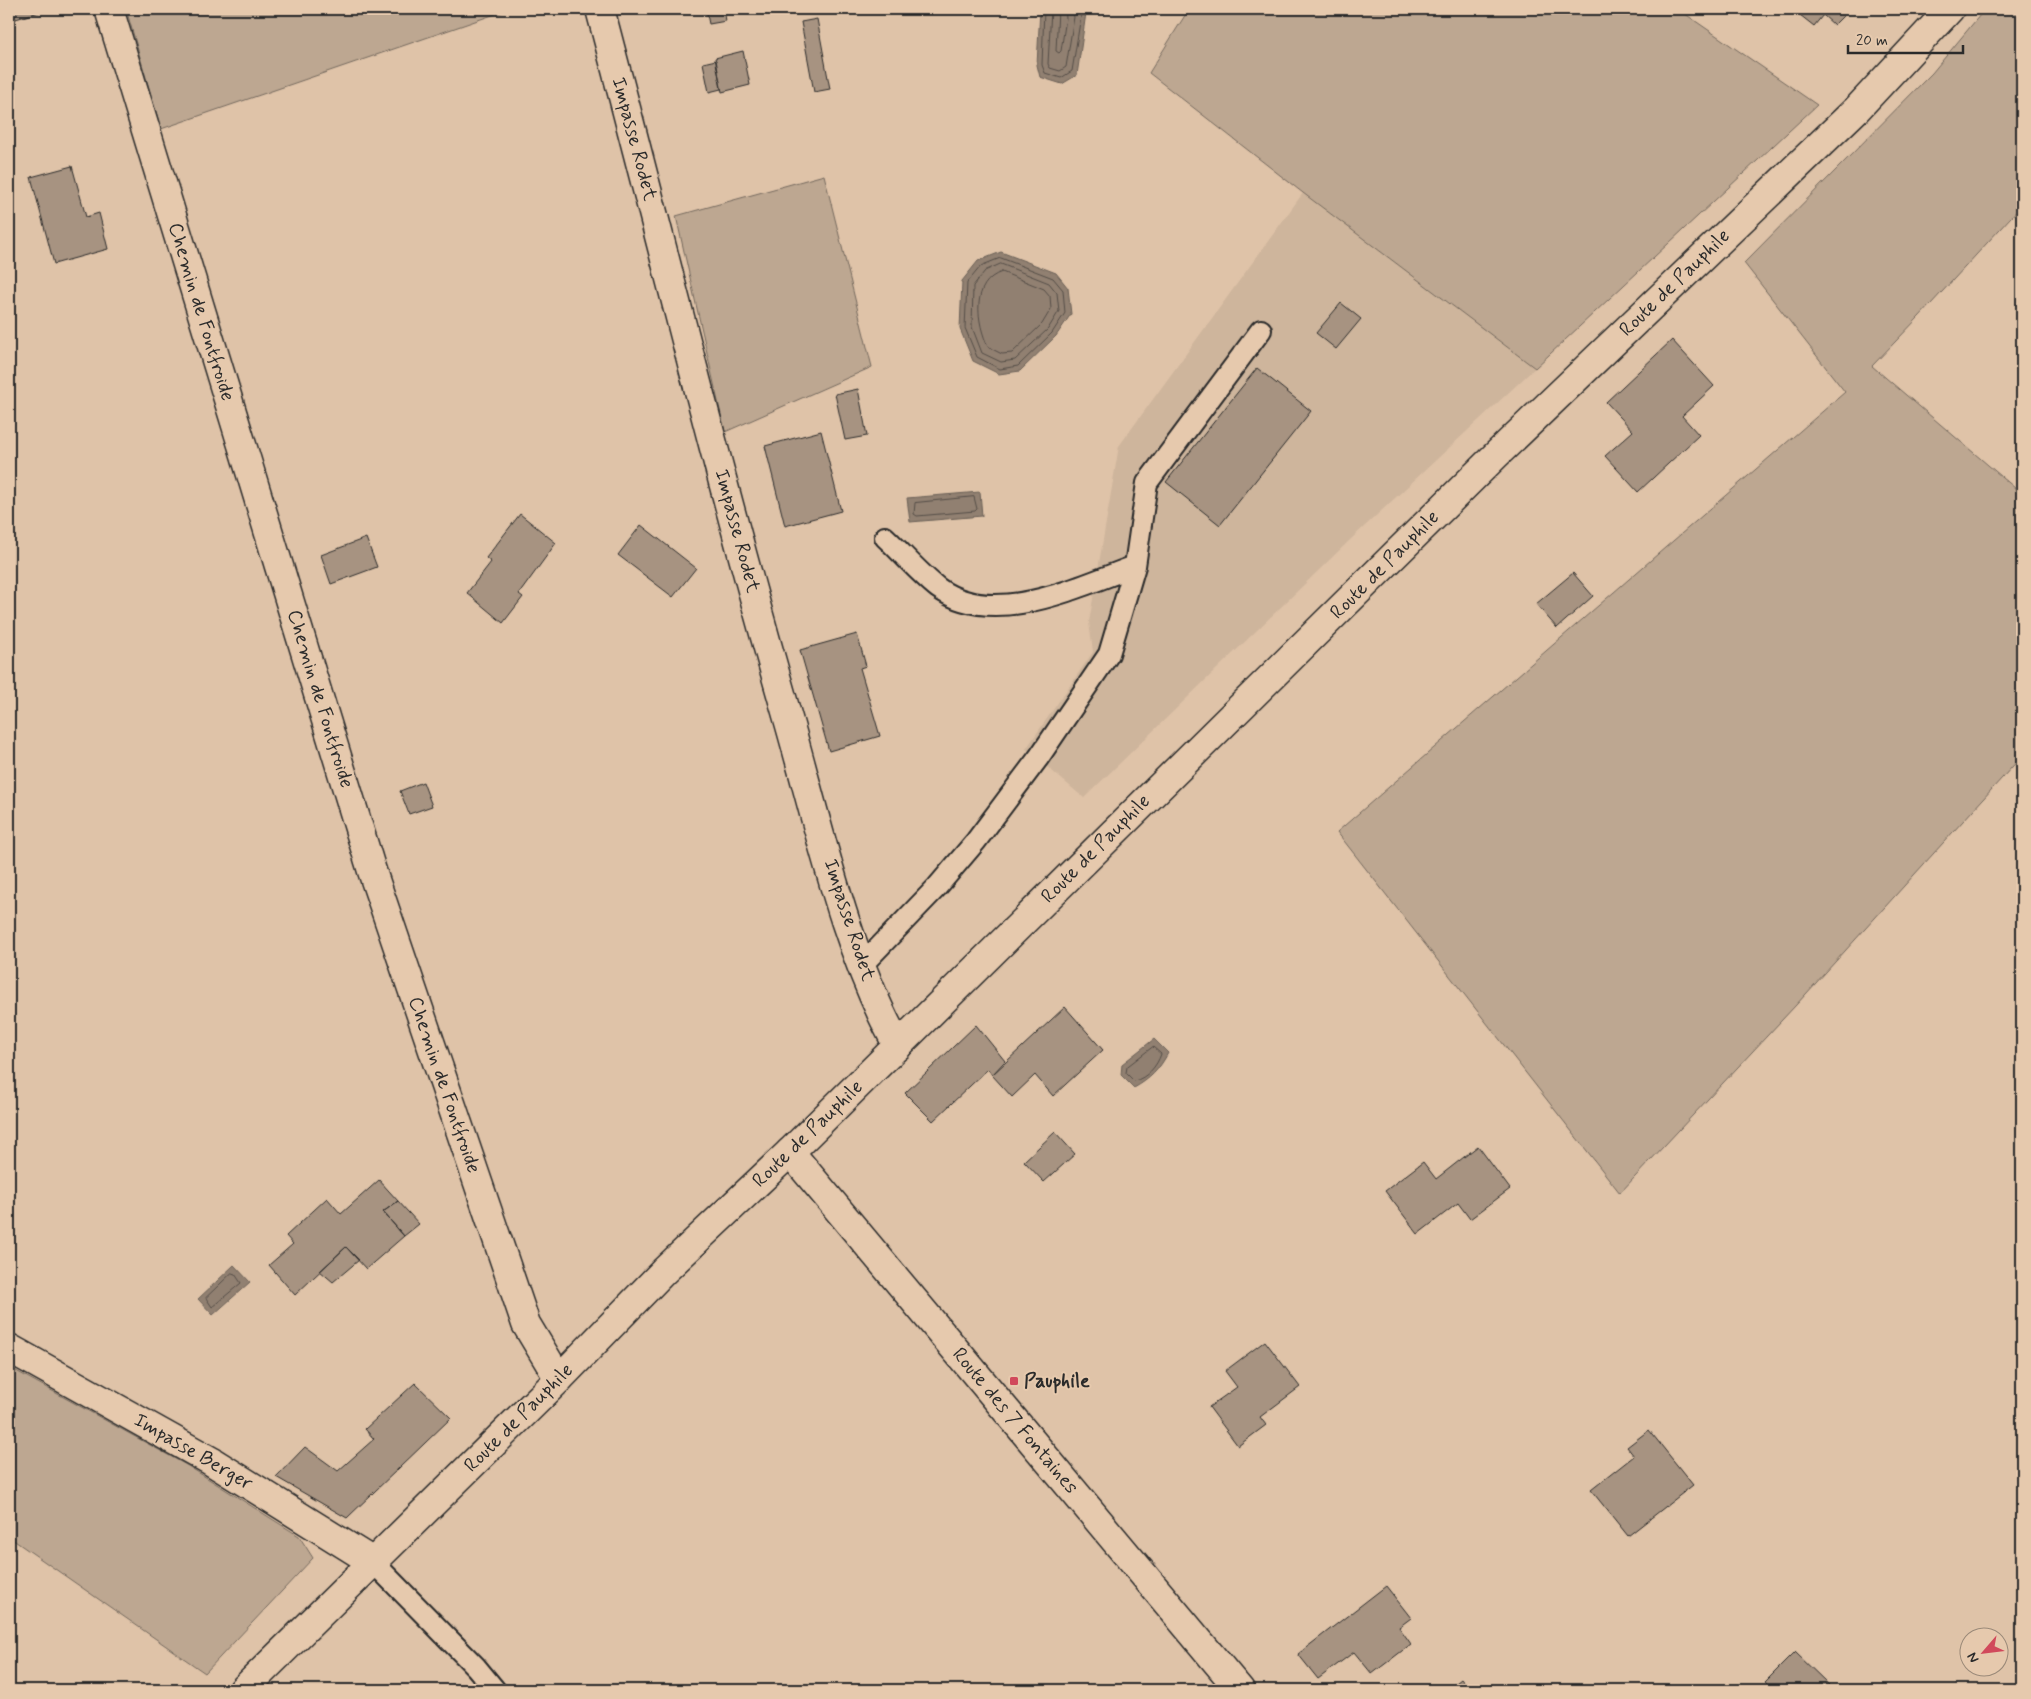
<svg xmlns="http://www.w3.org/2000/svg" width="2031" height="1699" font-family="Mynerve,sans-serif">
<rect width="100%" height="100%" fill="#dfc3a8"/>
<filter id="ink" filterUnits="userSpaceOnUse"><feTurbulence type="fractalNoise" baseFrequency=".02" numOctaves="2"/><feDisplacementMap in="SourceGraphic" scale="10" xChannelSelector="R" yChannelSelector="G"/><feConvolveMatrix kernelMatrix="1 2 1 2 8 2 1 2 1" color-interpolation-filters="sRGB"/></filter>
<g filter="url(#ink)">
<path fill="#ceb59c" d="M1303,193L1535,368L1351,539L1084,798L1026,749L1093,652L1089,622L1119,446Z"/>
<path fill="#bda791" stroke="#74695e" d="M126,9H510L161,129Z
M1189,9H1678L1817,105L1535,368L1303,193L1149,73Z
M1985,9H2022V205L1919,317L1872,366L2022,494V756L1796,1005L1620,1193L1337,832L1845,392L1744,263L1932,73Z
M824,175L872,367L725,432L676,216Z
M9,1367L188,1466L299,1536L313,1558L205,1673L9,1537Z"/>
<path fill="#918071" stroke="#685e55" d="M1040,9H1082L1086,13L1077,75L1062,84L1040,77L1037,65Z
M1001,252L1056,273L1068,288L1071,314L1056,336L1020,371L999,374L973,361L960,329L962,281L978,261Z
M980,492L982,516L910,522L907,498Z
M1154,1039L1168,1053C1159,1070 1150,1079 1134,1088L1121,1075L1122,1064Z
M234,1265L250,1282L213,1315L198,1299Z"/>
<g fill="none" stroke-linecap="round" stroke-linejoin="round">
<path stroke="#544d47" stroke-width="1" d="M1044,9L1042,65L1045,73L1061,78L1072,71L1081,16L1079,9
M1051,9L1048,64L1050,68L1060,71L1066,67L1074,17L1072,9
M1058,9L1056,51L1059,53L1061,51L1066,18L1065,9
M1001,258L1053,278L1063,290L1065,313L1052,333L1018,366L1000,369L977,357L965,328L967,283L981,266Z
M1001,264L1049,283L1057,293L1059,311L1048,329L1015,360L1001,362L982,353L972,327L973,286L985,271Z
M1002,272L1044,289L1050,296L1051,309L1042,324L1012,353L1002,354L988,347C977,323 970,282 1002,272Z
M974,497L977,509L975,511L917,516L914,514L915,503Z
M1153,1047L1161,1054C1157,1066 1147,1078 1134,1081L1126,1073L1127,1067Z
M232,1273L235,1274L241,1283L212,1307L206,1298Z"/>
</g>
<path fill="#a79381" stroke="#2b2b2b" d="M9,9H49L9,21Z
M706,9H724L726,21L709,24Z
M1805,9H1850L1834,25L1823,15L1814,26L1800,15Z
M817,19L830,89L814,92L801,22Z
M743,51L750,85L722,92L715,58Z
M716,60L721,89L709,92L703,63Z
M72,166L86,217L99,213L108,249L54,264L31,177Z
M1341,303L1361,319L1336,349L1316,333Z
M1672,340L1714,386L1682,416L1699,435L1638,492L1605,456L1633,431L1606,402Z
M1257,368L1311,411L1220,525L1166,482Z
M858,389L867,436L845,440L835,394Z
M821,431L841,511L785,526L765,446Z
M520,514L556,543L519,594L523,597L503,623L467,593L491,562L486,558Z
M641,525L696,568L673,597L618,555Z
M366,538L377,567L331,584L321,555Z
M1573,573L1593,596L1557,628L1536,604Z
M857,634L866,666L860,668L880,736L829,751L800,650Z
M423,782L432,806L409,814L400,791Z
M1065,1007L1103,1050L1053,1096L1035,1075L1012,1097L992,1075Z
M976,1025L1005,1061L992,1075L988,1069L933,1121L905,1093Z
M1055,1132L1075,1154L1044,1182L1024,1161Z
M1478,1146L1510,1189L1470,1219L1458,1203L1418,1234L1385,1191L1423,1162L1436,1179Z
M379,1180L398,1201L383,1212L404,1236L366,1269L346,1247L295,1295L269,1265L293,1244L286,1236L327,1198L341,1214Z
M398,1201L419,1224L404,1236L383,1212Z
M346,1247L359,1260L333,1282L320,1271Z
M1265,1341L1300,1387L1260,1417L1266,1425L1238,1446L1209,1407L1237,1387L1225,1371Z
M415,1383L451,1418L347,1518L276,1477L305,1447L338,1471L374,1439L365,1429Z
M1649,1430L1693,1485L1628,1536L1591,1490L1634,1456L1627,1447Z
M1386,1586L1411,1618L1399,1627L1411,1644L1372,1674L1354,1652L1318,1679L1298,1654Z
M1795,1652L1829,1685L1823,1690H1767L1770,1687L1765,1682Z
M1461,1679L1470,1690H1447Z"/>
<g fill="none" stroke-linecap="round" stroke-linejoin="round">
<defs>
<path id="service" d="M885,537C903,554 919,573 938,588C994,629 1079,586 1135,566
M862,965L937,887L976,841L1039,757L1109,654L1135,566L1147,483L1261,330
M373,1562L476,1667L495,1690"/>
<path id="minor" d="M109,9L372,871L526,1324L559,1379
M600,9C663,247 721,486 789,722C819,827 845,951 898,1046
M9,1348L211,1461L373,1562"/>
<path id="tertiary" d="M790,1152L1240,1690"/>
<path id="primary" d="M243,1690L559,1379L664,1271L790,1152L1496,455L1857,109L1950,9"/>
</defs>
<use href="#service" stroke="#2b2b2b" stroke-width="24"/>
<use href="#minor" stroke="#2b2b2b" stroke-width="31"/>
<use href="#tertiary" stroke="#2b2b2b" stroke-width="31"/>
<use href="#primary" stroke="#2b2b2b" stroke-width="31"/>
<use href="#service" stroke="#e6c9ad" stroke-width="20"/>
<use href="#minor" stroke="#e6c9ad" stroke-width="28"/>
<use href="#tertiary" stroke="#e6c9ad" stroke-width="28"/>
<use href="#primary" stroke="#e6c9ad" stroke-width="28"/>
</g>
</g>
<rect fill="#d1495b" stroke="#e6c9ad" stroke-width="2" x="1009" y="1376" width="10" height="10" rx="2.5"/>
<g text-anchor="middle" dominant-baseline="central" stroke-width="4" stroke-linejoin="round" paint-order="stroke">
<g font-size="20" fill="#2b2b2b" stroke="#e6c9ad">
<text transform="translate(634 139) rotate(75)">Impasse Rodet</text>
<text transform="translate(1675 283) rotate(-44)">Route de Pauphile</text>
<text transform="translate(201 312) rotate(73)">Chemin de Fontfroide</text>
<text transform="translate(737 531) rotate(75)">Impasse Rodet</text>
<text transform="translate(1385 565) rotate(-45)">Route de Pauphile</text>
<text transform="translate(320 699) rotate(73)">Chemin de Fontfroide</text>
<text transform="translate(1096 849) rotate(-45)">Route de Pauphile</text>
<text transform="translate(849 920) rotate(72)">Impasse Rodet</text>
<text transform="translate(444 1085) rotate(71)">Chemin de Fontfroide</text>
<text transform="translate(808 1134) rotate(-44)">Route de Pauphile</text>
<text transform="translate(519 1418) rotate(-45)">Route de Pauphile</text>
<text transform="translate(1015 1421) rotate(50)">Route des 7 Fontaines</text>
<text transform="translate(193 1452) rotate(30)">Impasse Berger</text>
</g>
<g font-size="20" font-weight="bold" fill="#2b2b2b" stroke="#e6c9ad" text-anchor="start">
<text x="1024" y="1381">Pauphile</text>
</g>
</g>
<rect width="2031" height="1699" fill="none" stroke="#e6c9ad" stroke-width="30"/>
<rect x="15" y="15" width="2001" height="1669" fill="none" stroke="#2b2b2b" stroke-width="2" filter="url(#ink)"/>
<g transform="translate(1984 1652) rotate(242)"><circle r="24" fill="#e6c9ad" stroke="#9b8a79"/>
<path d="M0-4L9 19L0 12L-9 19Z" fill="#d1495b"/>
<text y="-8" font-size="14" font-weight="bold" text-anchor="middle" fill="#2b2b2b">N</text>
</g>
<path d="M1848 45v8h115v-8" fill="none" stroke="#2b2b2b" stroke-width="2.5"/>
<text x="1856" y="45" font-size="15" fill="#2b2b2b" stroke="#e6c9ad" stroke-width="4" paint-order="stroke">20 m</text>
</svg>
